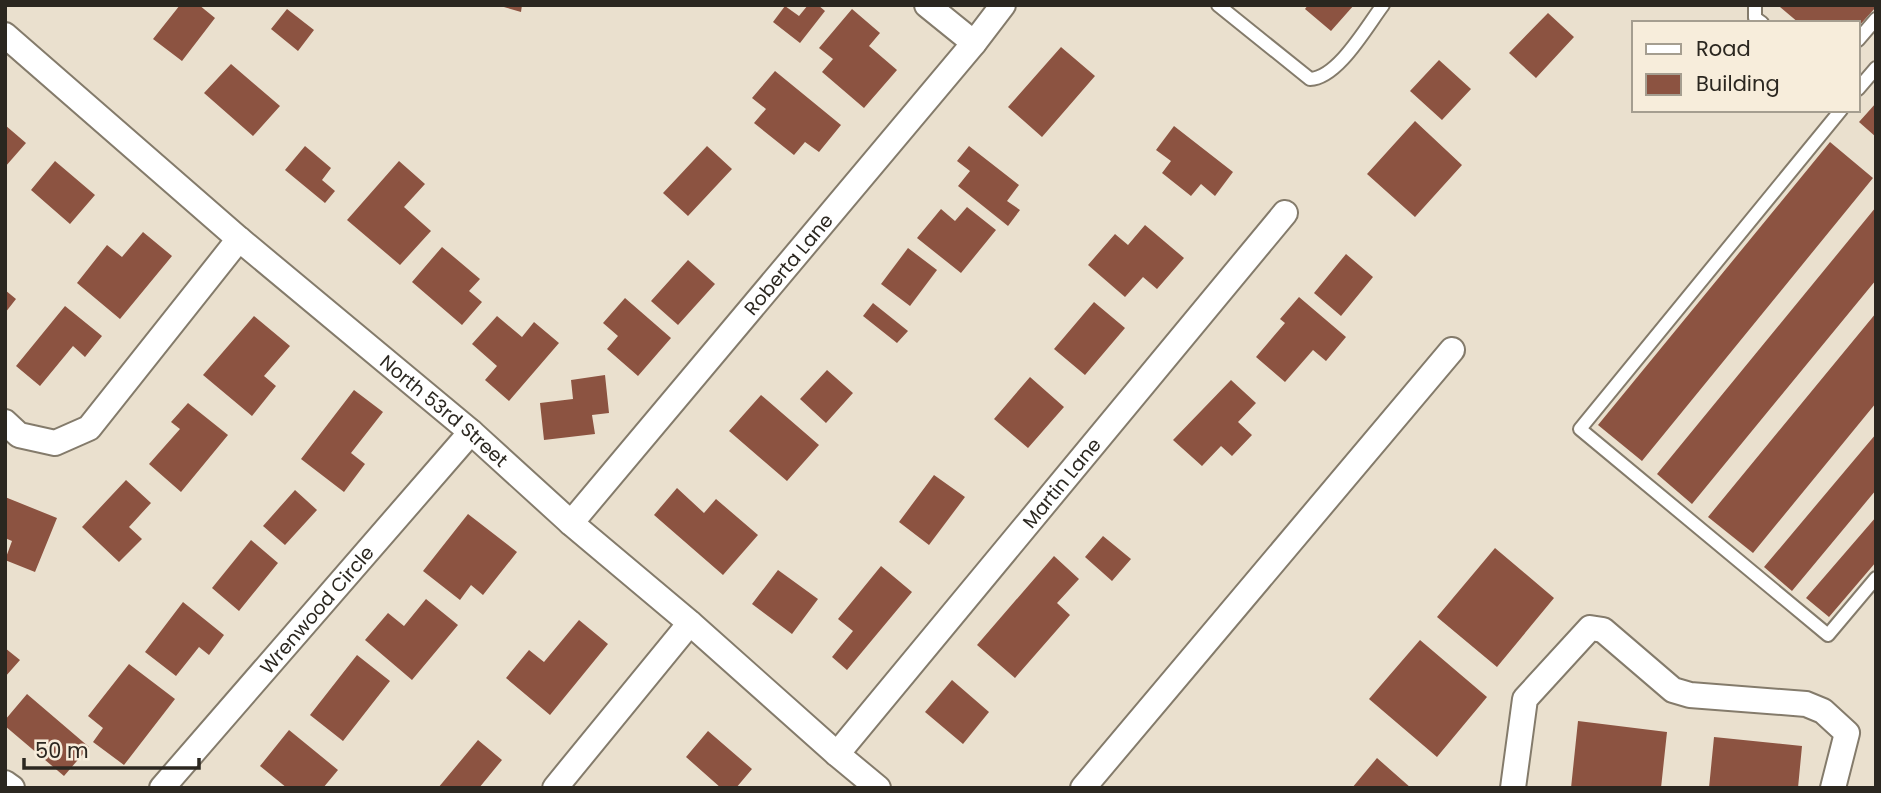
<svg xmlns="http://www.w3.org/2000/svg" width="1881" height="793" font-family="Poppins,sans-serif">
<rect width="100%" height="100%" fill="#eae0ce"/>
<path fill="#8c5341" d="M180,5H199L215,18L182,61L153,39Z
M497,5H522L521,12Z
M808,5H818L825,11L800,43L773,22L785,6L799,16Z
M1308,5H1354L1331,31L1305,9Z
M1782,5H1876V7L1858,27V23H1799L1780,7Z
M287,9L314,30L298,51L271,29Z
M852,9L880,33L869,46L897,70L864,108L822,72L833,59L819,48Z
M1548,13L1574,37L1536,78L1509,53Z
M1061,47L1095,76L1042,137L1008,107Z
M1439,60L1471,89L1442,120L1410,91Z
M231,64L280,106L253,136L204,93Z
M775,71L841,125L819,152L805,142L794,155L754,123L766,109L752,98Z
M1876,103V137L1859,122Z
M1415,121L1462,165L1415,217L1367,174Z
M5,125L26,143L5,167Z
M1174,126L1233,172L1215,196L1201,184L1191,196L1162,173L1171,161L1156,150Z
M1830,142L1873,178L1642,461L1598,425Z
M305,146L331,168L322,180L335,191L325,203L285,170Z
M707,146L732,169L688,216L663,193Z
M969,146L1019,185L1007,201L1020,210L1008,226L958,186L970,171L957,161Z
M55,161L95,195L70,224L31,190Z
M399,161L425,184L404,207L431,231L400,265L347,220Z
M967,207L996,230L961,273L917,238L941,209L955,221Z
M1876,207V280L1692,504L1657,474Z
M1145,225L1184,258L1157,289L1143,277L1125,297L1088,265L1115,234L1128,245Z
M143,232L172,256L120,319L77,283L107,245L122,257Z
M442,247L480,279L469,291L482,302L462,325L412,282Z
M908,248L937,270L910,306L881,284Z
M1346,254L1373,277L1341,316L1314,293Z
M688,260L715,284L678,325L651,301Z
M5,290L16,299L5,313Z
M1299,297L1346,337L1326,361L1313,350L1285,382L1256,357L1285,323L1280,319Z
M625,298L671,338L638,376L607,349L618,336L603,323Z
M1094,302L1125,328L1085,375L1054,349Z
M873,303L908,331L897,343L863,316Z
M65,306L102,336L85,357L73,346L40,386L16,366Z
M1876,313V403L1753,553L1708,517Z
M254,316L290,346L264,376L276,386L252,416L203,375Z
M497,316L522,337L534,322L559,343L509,401L485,380L497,366L472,344Z
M827,370L853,393L826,423L800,399Z
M605,375L609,413L592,415L595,434L544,440L540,403L573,399L571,380Z
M1030,377L1064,407L1028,448L994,419Z
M1231,380L1256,403L1238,422L1252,435L1232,456L1221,446L1202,466L1173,440Z
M354,390L383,412L351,453L365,464L344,492L301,459Z
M761,395L819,445L787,481L729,431Z
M188,403L228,435L181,492L149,464L180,429L171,422Z
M1876,434V490L1792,591L1764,567Z
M934,475L965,497L929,545L899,522Z
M126,480L151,503L129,527L142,539L119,562L82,527Z
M677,488L704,513L716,499L758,535L723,575L654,515Z
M295,490L317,510L285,545L263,526Z
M5,497L57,518L35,572L5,560L12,541L5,538Z
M468,514L517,552L483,595L471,585L460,600L423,571Z
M1876,517V562L1829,617L1806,598Z
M1103,536L1131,559L1112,581L1085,557Z
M251,540L278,563L239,611L212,588Z
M1495,548L1554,598L1497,667L1437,617Z
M1054,556L1079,579L1057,603L1070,615L1015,678L977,645Z
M881,566L912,592L847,670L832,657L853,631L838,619Z
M778,570L818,599L792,634L752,604Z
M426,599L458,625L412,680L365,640L388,613L404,626Z
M183,602L224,635L209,655L199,647L176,676L145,652Z
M579,620L608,644L550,715L506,678L529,650L544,662Z
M1420,640L1487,697L1437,757L1369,699Z
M5,648L20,660L5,677Z
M357,655L390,681L343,741L310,715Z
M129,664L175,699L124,765L93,742L103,728L88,716Z
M952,680L989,712L963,744L925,712Z
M27,694L89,747L64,776L5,726V720Z
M1578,721L1667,732L1661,788H1571Z
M289,730L338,770L323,788H287L260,766Z
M708,731L752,769L736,788H721L686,757Z
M1714,737L1802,746L1798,788H1709Z
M478,740L502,760L479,788H438Z
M1377,758L1411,788H1352Z"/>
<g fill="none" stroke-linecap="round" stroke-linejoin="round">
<defs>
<path id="lane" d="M1218,5L1310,79C1338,78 1367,26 1383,5
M1755,5V18L1762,23
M1858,40L1876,19
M1858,89L1876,68
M1841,110L1580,429L1828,635L1876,578"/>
<g id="street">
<path d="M927,5L974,43"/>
<path id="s1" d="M5,35L239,239L471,432L571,523L690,623L837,754L878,788"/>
<path d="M5,422L19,435L55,443L89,428L239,239"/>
<path id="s2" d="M571,523L974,43L1003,5"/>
<path id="s3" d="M837,754L1285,213"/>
<path d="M5,783L12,788"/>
<path id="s4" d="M162,788L471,432"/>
<path d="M555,788L690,623"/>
<path d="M1083,788L1452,350"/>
<path d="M1513,788L1525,699L1590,628L1603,630L1673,690L1690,695L1806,704L1823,711L1847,733L1833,788"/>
</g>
</defs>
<use href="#lane" stroke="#847b6b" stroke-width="16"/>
<use href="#street" stroke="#847b6b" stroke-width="28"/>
<use href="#lane" stroke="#fff" stroke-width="12"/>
<use href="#street" stroke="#fff" stroke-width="24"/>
</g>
<g text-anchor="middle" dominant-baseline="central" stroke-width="7" stroke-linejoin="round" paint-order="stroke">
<g font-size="19" fill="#2b2720" stroke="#f7eddb">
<text stroke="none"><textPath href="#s2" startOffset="338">Roberta Lane</textPath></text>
<text stroke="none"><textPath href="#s1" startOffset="578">North 53rd Street</textPath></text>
<text stroke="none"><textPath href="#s3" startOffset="352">Martin Lane</textPath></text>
<text stroke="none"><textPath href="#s4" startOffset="236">Wrenwood Circle</textPath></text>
</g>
</g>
<rect width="1881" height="793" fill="none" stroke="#2b2720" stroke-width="14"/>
<rect x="1632" y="21" width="228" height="91" fill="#f7eddb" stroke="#a59e90" stroke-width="2"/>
<rect x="1646" y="44" width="35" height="10" fill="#ffffff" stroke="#a59e90" stroke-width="2"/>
<text x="1696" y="56" font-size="21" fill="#2b2720">Road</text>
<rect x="1646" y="74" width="35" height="21" fill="#8c5341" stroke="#a59e90" stroke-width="2"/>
<text x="1696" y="91" font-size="21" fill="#2b2720">Building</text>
<path d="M24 758v10h175v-10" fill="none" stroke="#2b2720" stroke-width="3.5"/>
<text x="35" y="758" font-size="21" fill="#2b2720" stroke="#f7eddb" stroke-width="5" paint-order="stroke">50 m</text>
</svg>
